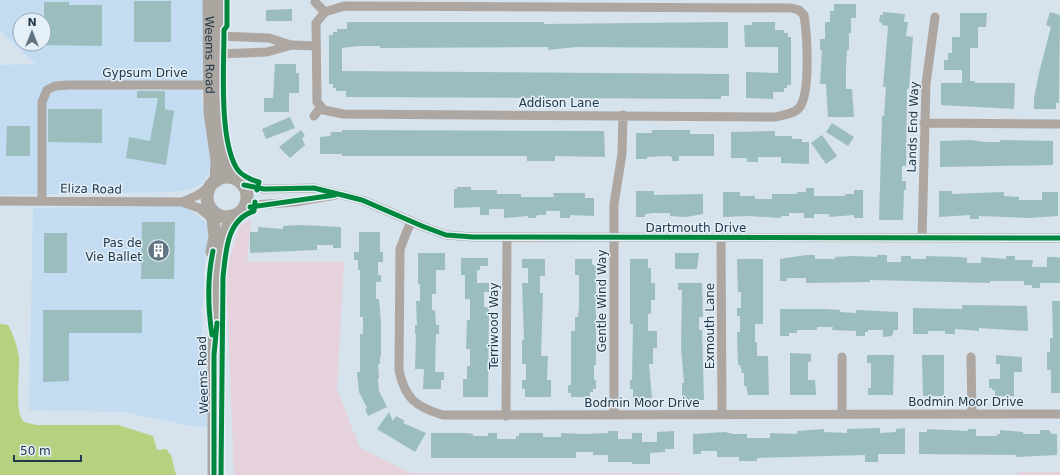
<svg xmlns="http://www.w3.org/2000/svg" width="1060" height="475" font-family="'DejaVu Sans',sans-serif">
<rect width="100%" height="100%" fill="#d6e2ec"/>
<path fill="#c3dcf2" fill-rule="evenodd" d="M0,0H207L205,67L201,95L211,166L203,183L188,190L172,192L0,195V65L36,64L0,31ZM20,20H44V44H20Z
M170,206H187L193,209L192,211L206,223L209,232L204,271L203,304L201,309L207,427L191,426L123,412L29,410L33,208Z"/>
<path fill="#e5d2dc" d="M251,219L247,262H344L337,390L360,448L411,473H680V475H234L226,272L240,226Z
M1021,472H1060V475H1015Z"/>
<path fill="#b6d17f" d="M0,324L8,325C14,336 17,345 19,358C20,372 14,413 24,422L36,425H118L153,436L157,450L166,449L171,455L176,475H0Z"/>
<path fill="#9cbdbe" d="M134,1H171V42H134Z
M44,2H69V5H102V46L44,45Z
M834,4H856V18H851V33H849V50H847L846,68V89H852L854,117H828L826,84H820L822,50H820V39H825V22H830V11H834Z
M292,9V21H266V10Z
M883,12L905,14L904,22H908L906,36L913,37L909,89L907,88L906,166H902V181H906V190H904L903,220H879L882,116H884L886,87H883L888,26L882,25V23L879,22L880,15H883Z
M1050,12L1060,15L1059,103H1056V109H1034V98L1039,73L1051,27L1046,25Z
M960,13H987L986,27H978V48H970V81H975V83H1015L1014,109L941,105V83H962V70H944V60H948V53H952V37H960Z
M347,22H544V24L728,22V48L576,47L548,50V47L380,48V46H358L342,48V71L729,74V96H721V99L346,97V91H336V88H333V84H329V35H333V32H337V29H347Z
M752,22H775V30H784V33H788V37H791V85H787V88H784V92H773V99L746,98V72L778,73V47H745L744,25H752Z
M275,64H296V73H299V93H289V112H264V98H273Z
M137,91H165V109L174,111L166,165L126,158L129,137L150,141L158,98H137Z
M48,109H102V143L48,142Z
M290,117L295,128L266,139L262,129Z
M832,123L854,137L848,146L826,132Z
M7,126H30V156H6Z
M301,130L305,136L302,138L305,145L290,158L279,147Z
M342,130L604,131L605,157L555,156V161H527V156H342V154H320V137L330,136L331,132H342Z
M652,130H690V134H714V156H679V161H672V157L668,156L647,157V159H636V133H652Z
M775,131V136H792V139H802V142H809V164L781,163V157H758V162H747V158H731V132Z
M822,135L837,156L826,164L811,143Z
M971,140L985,142H1000V140L1053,141V165L940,167V141Z
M457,187H471V190H497V194H521V197H554L553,193H585V198H594V216L570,215V218H560V211H546V215H537L536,218H528V216L504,218V209H489V215H480V207L454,208V189H457Z
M806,188H814V196H845V194H854V190H863V218H854V215L829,217V214H814V218H804V213H789V216H781V218L748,216L723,217V192H740V196H755V199H772V194H797V192H806Z
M636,191H654V195L703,194V214L686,217L670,216V213H653L645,214V217H636Z
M939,191H952V194L1004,192V196L1019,197V200H1042V192H1058V216L1028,218L979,216V219H970V215L939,217Z
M142,222H175L174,279H141Z
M300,225L341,227V248H333V245H317V250L250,253V232H258V227L283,229V226Z
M359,232H380V252H383V262H378V275H381V282H376V299H379L381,323V356H380V364H378L379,378L378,379L379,391L387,407L368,416L365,409L367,408L359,392L357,372H360V334H363V317H360V270H358V260H354V252H359Z
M44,233H67V273H44Z
M418,253H445V270H436V294H432V310H435L436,325H439V334H436L435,372H444V380H441V389H423L424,369H415L416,334H415V325H417L416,301H420V284H418Z
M675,253H699L697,269H675Z
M806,255H815V259H835V257L853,256L877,257V255H887V262H901V256H911V259H926V256L959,257L967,258V263H981V257L1006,259V256H1015V260H1033L1032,267H1047V257H1056L1060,258V283H1040V288H1032V285H1024V281H990V283L870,280V282L806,283V278H787V281H780V259Z
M461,258H488V266H480V270H477V283H489V292H484V307H489L488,397H463V379H467V366H470V349H466L467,320H470V299H465V275H461Z
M522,259H545V276H540V293H543L541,356H548L547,380H551V397H525V389H522V380H526V364H522V340H524L522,283H528V268H522Z
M575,259H592V264L596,267V365H594V380H596V389H593V392H590V397H571V393H568V385H571V331H575V317H578L579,307V275H575Z
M630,259H648V268H651V283H655V300H651V314H648V331H657V348H653V364H649L652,398H633V389H630V380H632L633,324H630Z
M737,259H763V324H755V342H757V356H768L769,395H748L746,386H744V373H742L740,365H738L737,332H740V316H737V308H741V292H738Z
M678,283H702L703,317H699V330H702L704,400H685V397H682V383H684L681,347L682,290H678Z
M1052,301H1060V393H1051V370H1047V352H1050V338H1053Z
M962,305L1027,306L1028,331L979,328V331L955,329V334H945V331H928V334H913V308L962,309Z
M780,309H825L840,310V312L856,313V310L898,312V330H894L892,336L883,337V330H868V332H865V336H856V331L832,330L833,327H817V330H797V333H789V336H780Z
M43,310H142V333H69V381L43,382Z
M790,353L811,354V362H808V380H815L816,395H790Z
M867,355H894L893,395H868V388H871V363H867Z
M922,355H944V396H923Z
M996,355L1022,357V372H1014V396H995V390H992V388H989V379H1000V364H996Z
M389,412L393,421L396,416L405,421L403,423L426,433L415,452L377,429Z
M880,428V433L896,432V429L905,428V454H878V462H865V455L757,458V461H739V457H717V451H701V454H693V434L725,432L733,434H747V438H770V433L797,434V431L824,429V432L847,433V429Z
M927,429L968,431V429H976V436H997V434H1000V430L1023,432V434H1040V430H1049L1052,434H1057V455L1016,457V455L919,454V432H927Z
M608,431H618V439H632V433H642V442H657V432L674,431V449H665V452L650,453V464H632V462H608V455H593V452H576V458H431V433H466L473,434V436H488V433H497V439H516V436H519V433H543V437H561V433L584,434L608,433Z"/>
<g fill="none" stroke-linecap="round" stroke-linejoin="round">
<path stroke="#ada6a1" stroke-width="9" d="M315,2L325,12
M344,6L791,8L799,10L804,15C807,34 811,94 799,108C794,114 783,115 776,117L343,114L324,110L317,102L316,23L325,12Z
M218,36L269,38L291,45
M218,54L267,52L292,45L316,46
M314,116L321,107
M924,123L1060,124
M244,185L264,189L314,188L362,200L422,226L446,235L473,237L1060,238
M0,201L182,202L199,208L214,220
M42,201V102L47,90L55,86L69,85H214
M182,202L198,195L211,186
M243,210L255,205L295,202L336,195
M411,221L400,249L399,370C405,399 416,407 443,415L1060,414
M721,238L722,415
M922,238L926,84L935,17
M842,357V414
M971,357L972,414
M614,415V204L622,154L623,115
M506,416L507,237"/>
<g stroke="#aba6a0" stroke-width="13">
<path id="s1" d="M209,0L210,112L217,161L216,181"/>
<path d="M220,0L218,84L219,118L227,165L236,179"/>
<circle cx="227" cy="197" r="20"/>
<path d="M212,252L215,237L212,210"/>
<path d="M214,475V355L217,273L220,252L231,216"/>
</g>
<defs>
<path id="cycleway" d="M227,0V26L224,30C224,66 219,137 236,167C240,175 251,180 259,182L257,190
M244,185L264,189L314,188L362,200L422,226L446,235L473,237L1060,238
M250,207L335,195
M212,335C208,308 207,279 213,251
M214,475V355L217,323
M221,475L223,277C226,252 226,220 254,211L255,202"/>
</defs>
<use href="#cycleway" stroke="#e4eff8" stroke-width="8"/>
<use href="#cycleway" stroke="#00873e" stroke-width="5"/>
</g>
<defs>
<symbol id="building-disc" viewBox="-11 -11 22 22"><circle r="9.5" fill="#617483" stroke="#e4eff8"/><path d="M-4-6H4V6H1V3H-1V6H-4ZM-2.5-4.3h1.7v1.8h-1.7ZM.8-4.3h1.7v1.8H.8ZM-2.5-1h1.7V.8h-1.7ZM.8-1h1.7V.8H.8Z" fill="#fff"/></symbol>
</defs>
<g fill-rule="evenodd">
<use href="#building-disc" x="146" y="238" width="25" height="25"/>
</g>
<g text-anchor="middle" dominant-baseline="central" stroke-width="3" stroke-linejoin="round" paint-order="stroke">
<g font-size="12" fill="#22394a" stroke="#e4eff8">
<text stroke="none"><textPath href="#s1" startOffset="55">Weems Road</textPath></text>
<text x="145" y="73">Gypsum Drive</text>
<text x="559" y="103">Addison Lane</text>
<text transform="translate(913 127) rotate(-88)">Lands End Way</text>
<text transform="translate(91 189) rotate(1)">Eliza Road</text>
<text x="696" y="228">Dartmouth Drive</text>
<text transform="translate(602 301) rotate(-90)">Gentle Wind Way</text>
<text transform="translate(494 326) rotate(-90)">Terriwood Way</text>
<text transform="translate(710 326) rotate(-90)">Exmouth Lane</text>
<text transform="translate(203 375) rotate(-92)">Weems Road</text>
<text x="966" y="402">Bodmin Moor Drive</text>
<text x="642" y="403">Bodmin Moor Drive</text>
</g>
<g font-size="12" fill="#22394a" stroke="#e4eff8" text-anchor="end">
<text x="142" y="243">Pas de<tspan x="142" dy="14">Vie Ballet</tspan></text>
</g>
</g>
<g transform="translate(32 32)"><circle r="19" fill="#e4eff8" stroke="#96a6b2"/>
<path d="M0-3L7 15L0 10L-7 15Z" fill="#617483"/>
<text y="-6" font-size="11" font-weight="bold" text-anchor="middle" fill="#22394a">N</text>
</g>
<path d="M14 455v6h67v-6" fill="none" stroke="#22394a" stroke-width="2"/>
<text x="20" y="455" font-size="12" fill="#22394a" stroke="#e4eff8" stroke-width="3" paint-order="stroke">50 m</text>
</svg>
